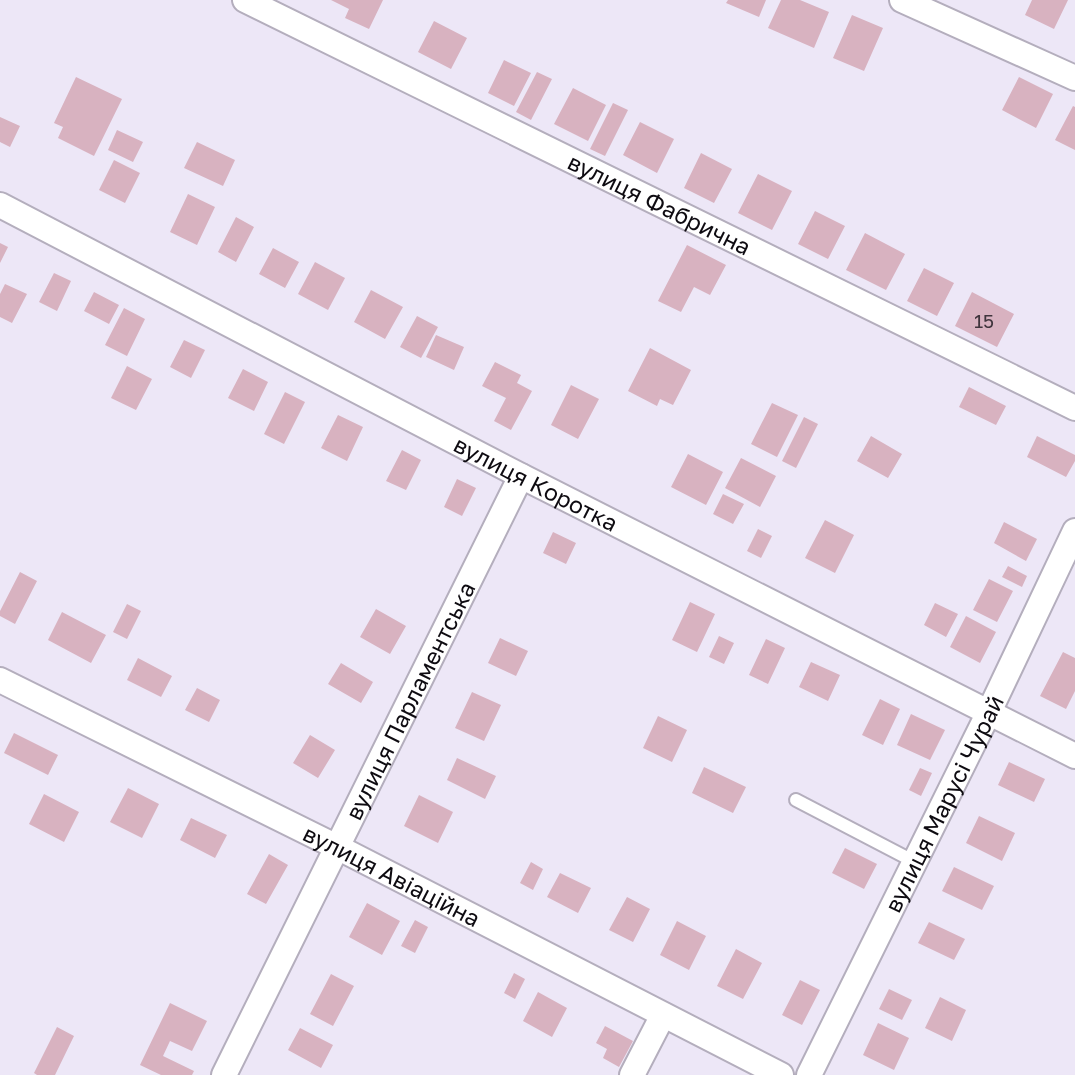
<svg xmlns="http://www.w3.org/2000/svg" width="1075" height="1075" font-family="'Golos Text',sans-serif">
<rect width="100%" height="100%" fill="#ede7f7"/>
<path fill="#d8b2c0" d="M331,0H383L369,29L345,18L349,9Z
M728,0H766L759,17L726,3Z
M781,0H800L829,12L814,48L768,28Z
M1032,0H1068L1054,29L1025,15Z
M852,15L883,28L864,71L833,58Z
M434,21L467,38L451,69L418,52Z
M504,60L531,73L514,106L488,93Z
M537,72L552,79L531,120L516,112Z
M76,77L122,99L94,156L58,138L63,127L54,123Z
M1019,77L1053,94L1036,128L1002,110Z
M573,88L606,105L588,141L554,124Z
M613,103L628,110L605,156L590,149Z
M1073,106L1075,107V150L1055,140Z
M0,117L20,126L10,147L0,142Z
M640,122L674,139L657,173L623,155Z
M117,130L143,142L133,162L108,150Z
M197,142L235,160L223,186L184,168Z
M701,153L732,169L714,203L684,188Z
M114,160L140,173L125,203L99,190Z
M758,174L792,191L772,230L738,213Z
M188,194L215,207L197,245L170,232Z
M815,211L845,226L828,259L798,244Z
M236,217L254,227L236,262L218,252Z
M865,233L905,254L886,290L846,270Z
M0,243L8,247L0,263Z
M687,245L726,265L710,295L694,287L681,312L658,301Z
M273,248L299,262L285,288L259,274Z
M315,262L345,278L328,310L298,294Z
M924,268L954,283L937,316L907,301Z
M54,273L71,281L57,311L39,302Z
M5,284L27,294L12,323L0,317V294Z
M371,290L403,307L385,339L354,322Z
M94,292L119,305L109,324L84,311Z
M972,292L1014,314L997,347L955,326Z
M124,308L145,319L127,356L105,345Z
M417,316L438,327L421,358L400,347Z
M436,335L464,347L454,370L426,357Z
M184,340L205,350L191,378L170,367Z
M650,348L691,370L673,405L660,399L657,406L628,391Z
M495,362L521,375L517,383L532,391L511,430L494,421L506,398L482,386Z
M127,366L152,379L136,410L111,398Z
M243,369L268,382L254,411L228,398Z
M571,385L599,399L578,439L551,425Z
M969,387L1006,406L996,425L959,407Z
M285,392L305,402L284,444L264,434Z
M772,403L798,415L777,457L751,444Z
M338,415L363,427L347,461L321,448Z
M804,417L818,424L796,468L782,461Z
M871,436L902,454L888,478L857,461Z
M1037,436L1075,455V461L1066,477L1027,457Z
M402,450L421,460L406,490L386,481Z
M688,454L723,472L706,505L671,487Z
M741,458L776,476L760,507L725,488Z
M457,479L476,488L462,516L444,507Z
M723,494L744,504L733,524L713,514Z
M825,520L854,535L835,573L805,558Z
M1004,522L1037,539L1026,561L994,543Z
M758,529L772,536L761,558L747,551Z
M553,532L576,543L566,564L543,553Z
M1008,566L1027,576L1022,587L1002,577Z
M20,572L37,581L15,624L0,616V611Z
M989,579L1013,591L997,622L973,610Z
M690,602L715,614L697,652L672,640Z
M935,603L958,614L946,637L924,625Z
M127,604L141,611L127,639L113,632Z
M376,609L406,626L390,654L360,637Z
M62,612L106,635L91,663L48,640Z
M966,616L996,632L980,663L950,647Z
M719,636L734,643L724,664L709,657Z
M500,638L528,651L516,676L488,663Z
M766,639L785,648L768,684L749,675Z
M1063,652L1075,658V691L1066,709L1040,696Z
M138,658L172,676L161,697L127,680Z
M811,662L840,675L828,701L799,687Z
M341,663L373,682L361,703L328,684Z
M197,688L220,700L209,722L185,710Z
M472,692L501,705L484,741L455,728Z
M880,699L900,709L883,745L862,735Z
M911,714L945,730L930,760L897,745Z
M658,716L687,730L672,762L643,748Z
M14,733L58,755L48,775L4,753Z
M310,735L335,750L318,778L293,763Z
M457,758L496,776L485,799L447,780Z
M1009,762L1045,779L1034,802L998,785Z
M704,767L746,787L733,813L692,793Z
M920,768L932,773L921,796L909,790Z
M128,788L159,804L142,838L110,822Z
M44,794L79,812L64,842L29,824Z
M419,795L453,812L438,843L404,826Z
M979,816L1015,833L1002,861L966,843Z
M191,818L227,835L215,858L180,840Z
M845,848L877,864L864,889L832,873Z
M269,854L288,865L266,904L247,894Z
M531,862L543,869L533,890L520,883Z
M954,867L994,886L982,910L942,891Z
M560,873L591,888L578,913L547,897Z
M627,897L650,909L633,942L609,930Z
M367,903L400,921L382,955L349,937Z
M415,920L428,927L415,953L401,946Z
M677,921L706,936L689,970L660,955Z
M929,922L965,939L954,960L918,943Z
M736,949L762,963L743,999L717,986Z
M514,973L525,979L515,999L504,993Z
M331,974L354,986L333,1026L310,1014Z
M800,980L820,990L802,1025L782,1015Z
M889,989L912,1000L902,1020L879,1009Z
M538,992L567,1008L552,1037L523,1021Z
M940,997L966,1010L952,1041L925,1028Z
M170,1003L207,1021L192,1051L170,1041L163,1056L194,1071L192,1075H161L140,1065Z
M878,1023L909,1038L894,1070L863,1055Z
M605,1026L633,1041L619,1067L603,1058L607,1049L596,1043Z
M57,1027L74,1036L55,1075H37L34,1073Z
M300,1028L333,1045L321,1068L288,1050Z"/>
<g fill="none" stroke-linecap="round" stroke-linejoin="round">
<defs>
<path id="lane" d="M796,800L915,862"/>
<g id="street">
<path id="s1" d="M245,0L1075,408"/>
<path d="M902,0L1075,78"/>
<path id="s2" d="M0,205L521,476L1075,756"/>
<path id="s3" d="M0,680L337,847L781,1075"/>
<path id="s4" d="M224,1075L521,476"/>
<path d="M632,1075L663,1015"/>
<path id="s5" d="M809,1075L988,714L1075,531"/>
</g>
</defs>
<use href="#lane" stroke="#b4aebd" stroke-width="16"/>
<use href="#street" stroke="#b4aebd" stroke-width="28"/>
<use href="#lane" stroke="#fff" stroke-width="12"/>
<use href="#street" stroke="#fff" stroke-width="24"/>
</g>
<g text-anchor="middle" dominant-baseline="central" stroke-width="7" stroke-linejoin="round" paint-order="stroke">
<g font-size="19" fill="#40353d">
<text x="984" y="320">15</text>
</g>
<g font-size="23" fill="#0e0b11" stroke="#ede7f7">
<text stroke="none"><textPath href="#s1" startOffset="462">вулиця Фабрична</textPath></text>
<text stroke="none"><textPath href="#s2" startOffset="604">вулиця Коротка</textPath></text>
<text stroke="none"><textPath href="#s4" startOffset="418">вулиця Парламентська</textPath></text>
<text stroke="none"><textPath href="#s5" startOffset="303">вулиця Марусі Чурай</textPath></text>
<text stroke="none"><textPath href="#s3" startOffset="438">вулиця Авіаційна</textPath></text>
</g>
</g>
</svg>
